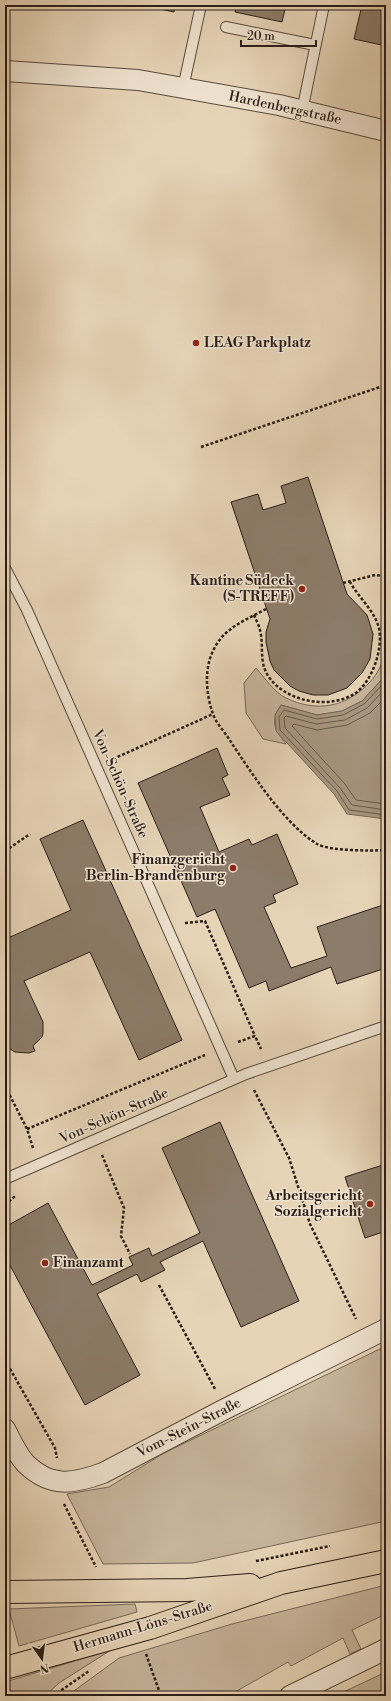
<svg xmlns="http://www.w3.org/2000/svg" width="391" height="1701" font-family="'Libre Bodoni',serif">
<rect width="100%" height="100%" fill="#e7d4b7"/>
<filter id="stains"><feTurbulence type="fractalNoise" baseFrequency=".005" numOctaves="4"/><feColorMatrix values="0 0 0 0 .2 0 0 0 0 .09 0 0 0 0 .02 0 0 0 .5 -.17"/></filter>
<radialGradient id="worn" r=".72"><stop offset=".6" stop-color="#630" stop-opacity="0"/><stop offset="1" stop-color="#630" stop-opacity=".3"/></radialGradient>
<path fill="#c7b59c" stroke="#786959" d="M384,625H386V675L362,701L342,711L317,715L281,705C270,722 274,729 286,744L263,739L246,713L244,683L256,668C264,677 275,693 286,698C317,713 347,707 370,682C378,673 384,662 385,649C386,642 385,633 384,625Z
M386,1346V1521L193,1563L103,1564L67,1494L109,1487L164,1453Z
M386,1585V1614L352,1630L361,1649L350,1654L343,1638L291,1666L288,1662L228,1696H67L119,1658L232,1624Z
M135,1604L137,1612L19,1646L9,1609Z
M111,1650L59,1683L45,1696H5V1682Z
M386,1672V1696H335Z"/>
<path fill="#a79680" stroke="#756656" d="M386,675V819L347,814L334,794L276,731L275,715L281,705L317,715L342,711L362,701Z"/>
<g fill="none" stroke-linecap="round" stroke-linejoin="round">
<path stroke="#685a4b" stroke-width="1" d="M386,681L364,704L343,715L317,719L284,710L279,717L280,730L337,791L349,810L386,815
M386,688L367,708L345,720L316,724L286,716L284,718L285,728L340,788L352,805L386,810
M386,697L370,713L347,725L317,730L294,724L292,726L345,784L356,800L386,804"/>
</g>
<path fill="#8c7c6a" stroke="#2a1d16" d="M142,5H175L174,12Z
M237,5H286L282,22L235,12Z
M362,5H386V46L354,39Z
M308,477L347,594L367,615L373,634L370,659L362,673L347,688L328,695H313L299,691L290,686L274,670L270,661L266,642V632L270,619L231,502L258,494L263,510L286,503L281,486Z
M217,748L228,775L222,778L230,795L200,807L219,852L249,839L252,845L277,834L298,884L273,895L276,902L264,907L291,968L327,956L317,927L386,904V968L337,984L331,967L269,991L266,981L249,988L215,909L197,917L138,783Z
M83,820L182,1040L139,1060L90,952L24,981L43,1022V1033L42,1037L33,1046L35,1051L29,1053L15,1052L5,1046V933L8,938L71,910L40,839Z
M220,1122L299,1301L241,1327L203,1241L160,1262L165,1270L141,1282L137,1274L97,1294L140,1375L85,1405L5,1256V1227L48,1203L92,1285L133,1265L129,1257L149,1248L152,1256L200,1233L162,1148Z
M386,1164V1231L365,1238L345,1177Z"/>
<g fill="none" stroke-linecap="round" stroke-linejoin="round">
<defs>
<path id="lane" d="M226,27L315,45
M183,88L201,5
M302,111L324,5
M5,568L27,610L234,1079
M5,1179L246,1074L386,1026"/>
<path id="street" d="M5,71L138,80L279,105L386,131
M5,1429C11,1440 17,1455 26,1464C51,1488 73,1484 103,1473L225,1409L386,1329
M290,1696L386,1649"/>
<path id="primary" d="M5,1592L187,1590L250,1585
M5,1668L150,1628L281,1583L386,1561"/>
</defs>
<use href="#lane" stroke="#594b3e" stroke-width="12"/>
<use href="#street" stroke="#594b3e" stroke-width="22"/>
<use href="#primary" stroke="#2a1d16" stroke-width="24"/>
<path stroke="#2a1d16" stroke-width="2.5" stroke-dasharray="3 2" stroke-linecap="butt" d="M201,447L386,385
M343,583L375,575L386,576
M266,609C246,620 223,628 213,651C204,669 206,695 213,714C216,723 224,731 229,739C251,772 283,823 317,844C329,851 371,851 386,850
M254,615C256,620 259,625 260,630C264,645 259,660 267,674C283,702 331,711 357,692C373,679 383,649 379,628C374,610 359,598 350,582
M113,759L213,714
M5,851L30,834
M185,923L205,921L255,1036
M238,1042L255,1036L261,1049
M5,1086L27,1129
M254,1090L289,1158L310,1224L356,1319
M33,1148L27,1129L205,1055
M102,1155L124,1208L121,1236L130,1254
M5,1205L14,1197L13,1194
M159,1285L215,1389
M5,1360L55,1448L57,1458
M64,1504L96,1567
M256,1561L330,1546
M146,1654L161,1696
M53,1696L89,1671"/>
<use href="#lane" stroke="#efe3d0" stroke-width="10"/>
<use href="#street" stroke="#efe3d0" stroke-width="20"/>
<use href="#primary" stroke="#e7d4b7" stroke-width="22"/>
</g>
<g fill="#8f2418" stroke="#efe3d0" stroke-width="1.5">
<circle cx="196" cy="343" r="4"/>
<circle cx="302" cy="589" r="4"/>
<circle cx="233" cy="868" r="4"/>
<circle cx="370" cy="1204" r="4"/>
<circle cx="45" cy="1263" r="4"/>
</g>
<g text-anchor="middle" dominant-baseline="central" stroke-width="3" stroke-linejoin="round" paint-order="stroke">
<g font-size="14" fill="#2a1d16" stroke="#efe3d0">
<text transform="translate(285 108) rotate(12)">Hardenbergstraße</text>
<text transform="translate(120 784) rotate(66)">Von-Schön-Straße</text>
<text transform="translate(114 1116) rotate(-24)">Von-Schön-Straße</text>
<text transform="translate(189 1428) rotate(-27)">Vom-Stein-Straße</text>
<text transform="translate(143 1627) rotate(-17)">Hermann-Löns-Straße</text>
</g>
<g font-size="14" font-weight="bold" fill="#2a1d16" stroke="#efe3d0" text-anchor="end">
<text x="204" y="343" text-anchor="start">LEAG Parkplatz</text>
<text x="294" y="581">Kantine Südeck<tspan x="294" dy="16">(S-TREFF)</tspan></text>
<text x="225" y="860">Finanzgericht<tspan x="225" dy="16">Berlin-Brandenburg</tspan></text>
<text x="362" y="1196">Arbeitsgericht<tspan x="362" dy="16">Sozialgericht</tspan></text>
<text x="53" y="1263" text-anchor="start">Finanzamt</text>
</g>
</g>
<rect width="391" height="1701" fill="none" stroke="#e7d4b7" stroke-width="20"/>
<rect x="6" y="6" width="379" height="1689" fill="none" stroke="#2a1d16" stroke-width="2"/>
<rect x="10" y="10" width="371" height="1681" fill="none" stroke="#2a1d16"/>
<g transform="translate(42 1659) rotate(166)" stroke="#efe3d0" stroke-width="3" paint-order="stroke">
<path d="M0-3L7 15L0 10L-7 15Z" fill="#2a1d16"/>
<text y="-6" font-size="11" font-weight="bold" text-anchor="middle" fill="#2a1d16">N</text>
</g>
<path d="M241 40v6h75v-6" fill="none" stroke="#2a1d16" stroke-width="2"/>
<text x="247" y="40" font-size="12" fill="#2a1d16" stroke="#efe3d0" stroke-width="3" paint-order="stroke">20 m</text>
<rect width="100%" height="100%" filter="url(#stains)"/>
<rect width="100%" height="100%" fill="url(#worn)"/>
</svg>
